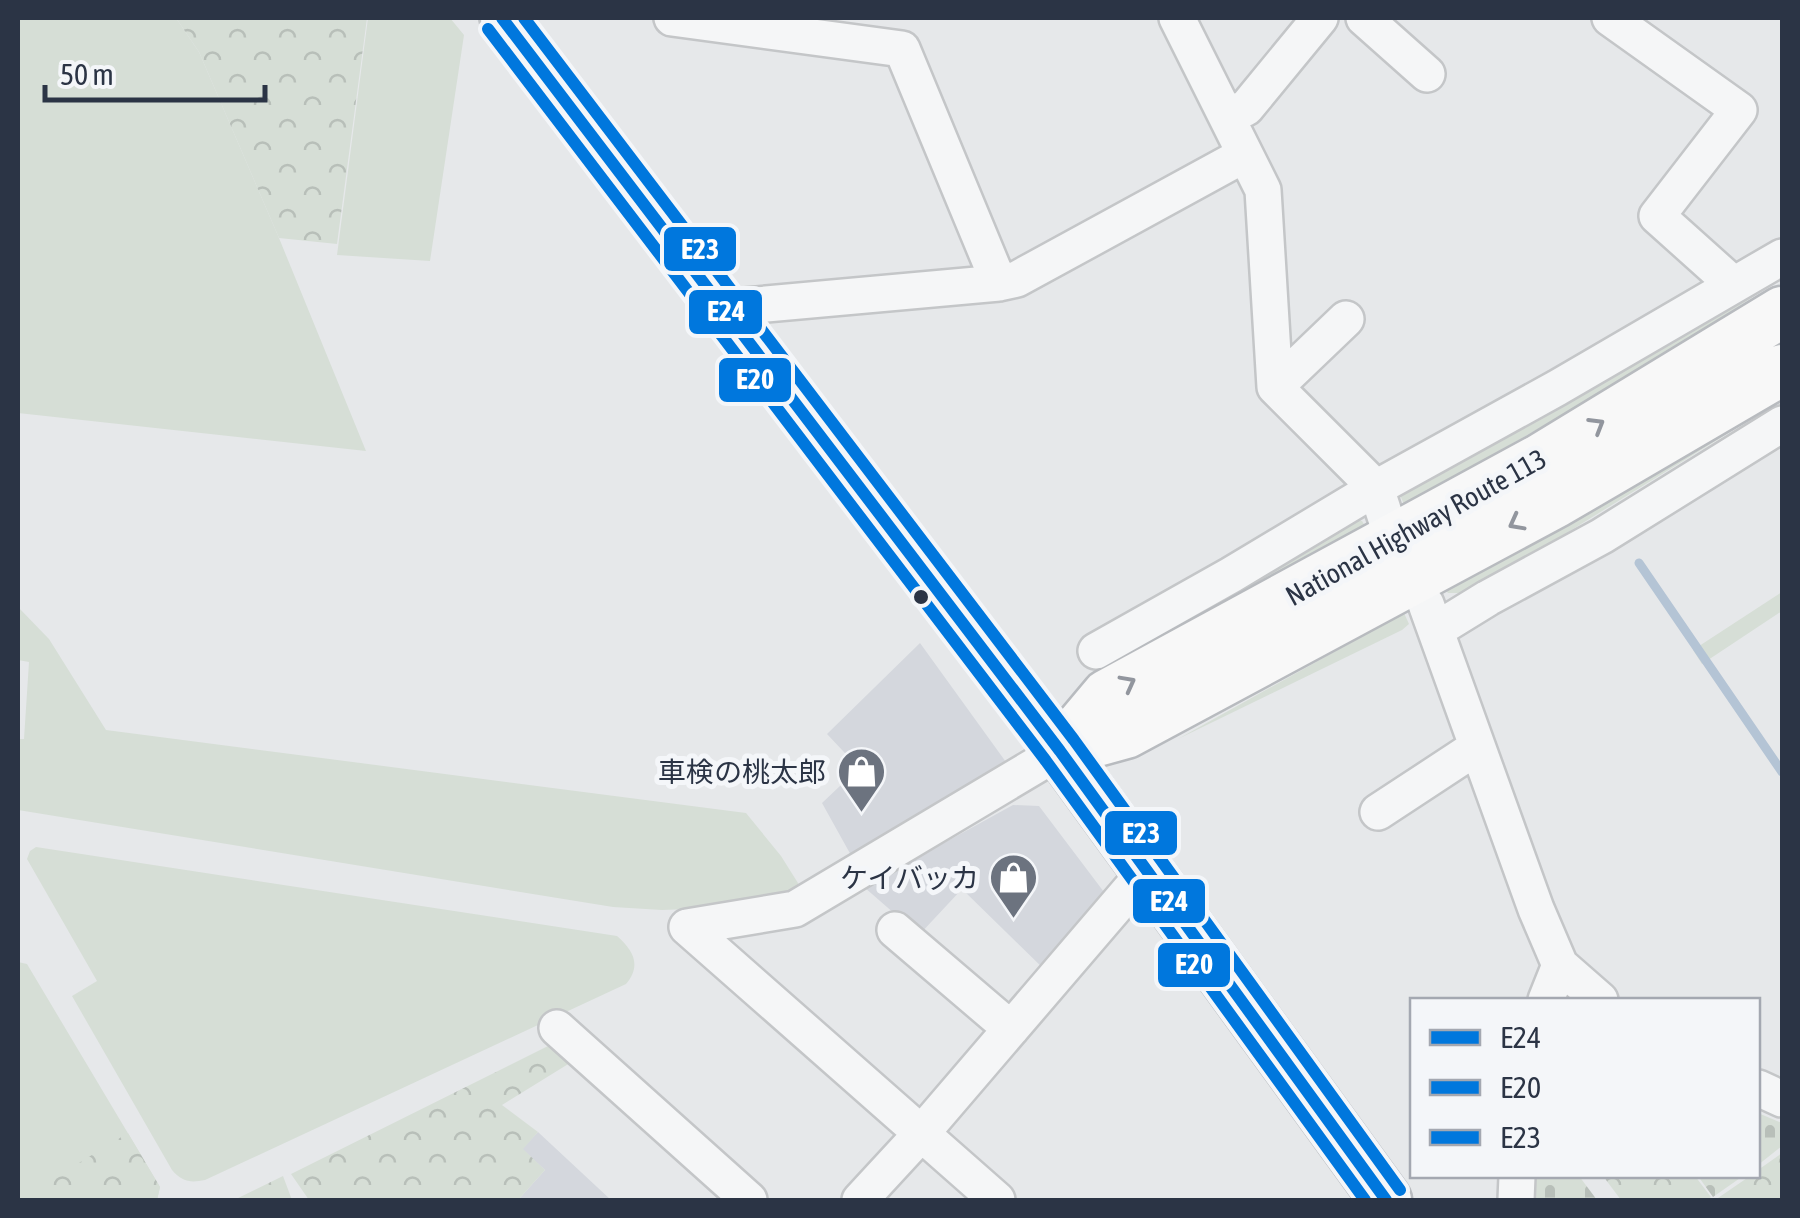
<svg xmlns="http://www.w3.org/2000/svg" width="1800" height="1218" font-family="'Asap Condensed','Noto Sans JP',sans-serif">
<defs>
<pattern id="forest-crowns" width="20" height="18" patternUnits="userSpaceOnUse" patternTransform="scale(2.5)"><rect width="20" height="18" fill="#d6ded6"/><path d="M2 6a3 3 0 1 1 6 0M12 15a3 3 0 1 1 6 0" fill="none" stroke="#b8bfb9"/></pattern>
<pattern id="cemetery-stones" width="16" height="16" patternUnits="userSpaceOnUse" patternTransform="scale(2.5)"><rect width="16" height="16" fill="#d6ded6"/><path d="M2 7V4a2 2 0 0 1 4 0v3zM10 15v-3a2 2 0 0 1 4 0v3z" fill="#b8bfb9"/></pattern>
</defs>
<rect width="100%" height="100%" fill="#e6e8ea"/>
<path fill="#d4d7dd" d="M920,643L1011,769L852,857L822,803L859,768L827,734Z
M1013,805L1039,806L1110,900L1048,973L962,889L919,935L864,887Z
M538,1132L611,1200H518L545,1170L522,1149Z"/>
<path fill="#d6ded6" d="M18,18H176L199,52L279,238L366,451L18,413Z
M368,18H450L464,35L430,261L337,255Z
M1782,270V278L1632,376L1440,484L1406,509L1400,495Z
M1782,385V400L1479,587L1465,593H1448L1444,588Z
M1354,520L1362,521L1367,529L1102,671L1099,666Z
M1782,592V611L1702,664L1693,650Z
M18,607L49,639L106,730L746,813L781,856L803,891L715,908L662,910L613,907L18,810V739H24L29,662L18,660Z
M1404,613L1409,624L1402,630L1178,739Z
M36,847L617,936C633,950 642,965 626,984L205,1180C191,1183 182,1182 172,1170L72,996L97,981L27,859L30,851Z
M18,962L27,964L160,1187L157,1200H18Z"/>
<path fill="url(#forest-crowns)" d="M176,18H367L337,244L279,238L199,52Z
M560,1040L578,1058L502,1105L538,1132L523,1149L545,1170L518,1200H309L291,1174Z
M128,1133L160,1187L157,1200H18Z
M1782,1153V1200H1715L1750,1176H1758V1170Z
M283,1176L292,1200H234Z
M1603,1176H1695L1711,1197L1707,1200H1621Z"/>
<path fill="url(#cemetery-stones)" d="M1758,1113L1782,1123V1146L1758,1165Z
M1517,1176H1579L1597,1200H1516Z
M1698,1176H1743L1713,1197Z"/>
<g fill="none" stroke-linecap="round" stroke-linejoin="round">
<path stroke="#b4c4d5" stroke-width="9" d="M1639,563L1782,772"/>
<defs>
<path id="minor" d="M672,18L902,49L999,283
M1177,18L1263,190L1275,387L1376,488L1387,522
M1364,18L1427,74
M1610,18L1739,110L1657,216L1734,285
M1227,115L1246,108L1320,18
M722,308L999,283L1017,279L1244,155
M1275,387L1346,319
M1426,604L1536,909L1560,965L1600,1000
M1436,630L1488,598L1602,536L1782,424
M1096,651L1231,575L1376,488L1557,388L1782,257
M1378,812L1477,747
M687,927L795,909L1060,751
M687,927L997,1200
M895,930L1011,1029
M1546,1000L1560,965
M557,1028L749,1200
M1758,1088L1782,1099
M860,1200L920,1135L1147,870
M1516,1200L1517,1176"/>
<path id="major" d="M502,18L1060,751"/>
<path id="highway" d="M1060,751L1107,695L1539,460L1782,312
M1060,751L1126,733L1556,502L1782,370
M1060,751L1386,1200"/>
</defs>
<use href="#minor" stroke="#c4c6c8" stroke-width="40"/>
<use href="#major" stroke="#c2c5c8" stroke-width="48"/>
<use href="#highway" stroke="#b8bbbf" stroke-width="55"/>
<use href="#minor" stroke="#f5f6f7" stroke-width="35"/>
<use href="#major" stroke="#f8f8f8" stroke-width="42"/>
<use href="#highway" stroke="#f8f8f8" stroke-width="50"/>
<defs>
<path id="bus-1" d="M502,18L1060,751L1386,1200"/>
<path id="bus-2" d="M488,29L1046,761L1365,1200"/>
<path id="bus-3" d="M524,18L1074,740L1400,1190"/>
</defs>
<use href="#bus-1" stroke="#f4f6f9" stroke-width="20"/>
<use href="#bus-2" stroke="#f4f6f9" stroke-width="20"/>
<use href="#bus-3" stroke="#f4f6f9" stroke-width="20"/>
<use href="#bus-1" stroke="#07d" stroke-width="12"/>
<use href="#bus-2" stroke="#07d" stroke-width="12"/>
<use href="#bus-3" stroke="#07d" stroke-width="12"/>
</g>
<defs><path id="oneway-chevron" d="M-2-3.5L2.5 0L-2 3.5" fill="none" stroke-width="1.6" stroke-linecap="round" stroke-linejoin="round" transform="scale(2.5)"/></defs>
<g stroke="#92969e">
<use href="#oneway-chevron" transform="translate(1597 425) rotate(-31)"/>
<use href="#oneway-chevron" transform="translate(1516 523) rotate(152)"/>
<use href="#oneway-chevron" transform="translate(1128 683) rotate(-28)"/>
</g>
<defs>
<symbol id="shop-pin" viewBox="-11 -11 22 30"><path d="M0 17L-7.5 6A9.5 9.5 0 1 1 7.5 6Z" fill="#6c737f" stroke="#f4f6f9"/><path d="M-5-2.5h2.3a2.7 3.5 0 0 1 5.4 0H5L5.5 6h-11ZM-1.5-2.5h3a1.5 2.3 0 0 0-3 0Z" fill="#fff"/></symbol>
</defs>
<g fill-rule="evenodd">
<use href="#shop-pin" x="834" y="744" width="55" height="75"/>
<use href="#shop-pin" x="986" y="850" width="55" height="75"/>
</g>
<circle fill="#2b3445" stroke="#f4f6f9" stroke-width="4" cx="921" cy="597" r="9"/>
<g text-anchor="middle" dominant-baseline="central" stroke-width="10" stroke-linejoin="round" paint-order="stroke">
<g font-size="28" fill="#2b3445" stroke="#f4f6f9">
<text transform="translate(1416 527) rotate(-29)">National Highway Route 113</text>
</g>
<g font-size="28" fill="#2b3445" stroke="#f4f6f9" text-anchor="end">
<text x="826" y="772">車検の桃太郎</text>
<text x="979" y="878">ケイバッカ</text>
</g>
</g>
<g stroke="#f4f6f9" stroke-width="4">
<rect x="662" y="225" width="76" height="48" rx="10" fill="#07d"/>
<rect x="687" y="288" width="77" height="48" rx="10" fill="#07d"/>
<rect x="717" y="356" width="76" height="48" rx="10" fill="#07d"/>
<rect x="1103" y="809" width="76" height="48" rx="10" fill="#07d"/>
<rect x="1131" y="877" width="76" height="48" rx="10" fill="#07d"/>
<rect x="1156" y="941" width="76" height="48" rx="10" fill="#07d"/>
</g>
<g font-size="28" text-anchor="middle" font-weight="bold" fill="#fff">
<text x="700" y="259">E23</text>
<text x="726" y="321">E24</text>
<text x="755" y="389">E20</text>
<text x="1141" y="843">E23</text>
<text x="1169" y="911">E24</text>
<text x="1194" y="974">E20</text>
</g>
<rect width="1800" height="1218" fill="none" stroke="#2b3445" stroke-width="40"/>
<rect x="1410" y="998" width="350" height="180" fill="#f4f6f9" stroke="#a4a8b1" stroke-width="2.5"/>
<rect x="1430" y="1030" width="50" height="15" fill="#0077dd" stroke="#a4a8b1" stroke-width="2.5"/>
<text x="1500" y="1048" font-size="30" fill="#2b3445">E24</text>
<rect x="1430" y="1080" width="50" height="15" fill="#0077dd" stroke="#a4a8b1" stroke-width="2.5"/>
<text x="1500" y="1098" font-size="30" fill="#2b3445">E20</text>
<rect x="1430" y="1130" width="50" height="15" fill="#0077dd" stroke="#a4a8b1" stroke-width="2.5"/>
<text x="1500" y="1148" font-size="30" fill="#2b3445">E23</text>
<path d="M45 85v15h220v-15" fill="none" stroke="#2b3445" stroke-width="5"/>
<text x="60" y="85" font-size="30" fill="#2b3445" stroke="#f4f6f9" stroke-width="8" paint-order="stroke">50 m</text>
</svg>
